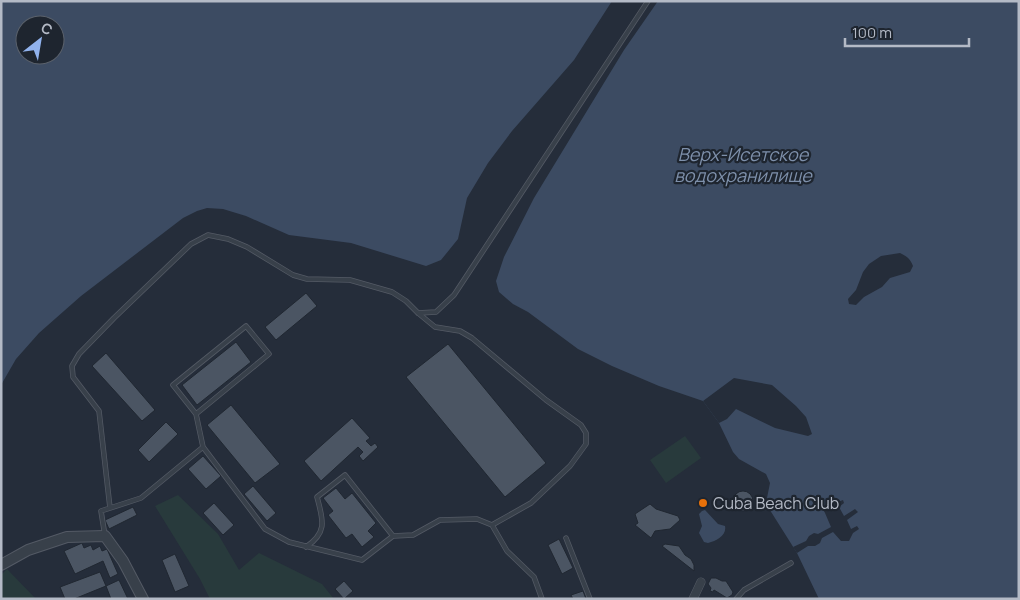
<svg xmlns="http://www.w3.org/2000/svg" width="1020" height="600" font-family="Manrope,sans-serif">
<rect width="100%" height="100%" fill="#252d3a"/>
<path fill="#283a3c" d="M685,436L701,458L666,483L650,460Z
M178,495L218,534L239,570L259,553L322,584L334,599H210L200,579L155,506Z
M7,569L36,599H1V575Z"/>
<path fill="#3c4b62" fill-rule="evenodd" d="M1,1H612L574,60L512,131L488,163L467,198L458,239L441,260L426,266L351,243L289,235L246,216L223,209L207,208L197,211L183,218L81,296L39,333L16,359L1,385ZM25,25H55V55H25Z
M658,1H1019V599H819L797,553L768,507L767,498L770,483L766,474L739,459L733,452L719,423L703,401L659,386L612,366L578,349L528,312L513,304L499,292L496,281L504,257L534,198L624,50ZM900,253C906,256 910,258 913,266L910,272L890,278L882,287L864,297L856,305L849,304L848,299L856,290L863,272L869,264L881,256Z
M705,510L718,524L725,526C727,535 717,541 708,543L704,542L699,533L702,526L699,514L702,511Z"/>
<path fill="#252d3a" d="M734,378L772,385L796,406L806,417L812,434L808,436L775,428L736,409L727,419L719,423L703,401Z
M843,500L844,503L839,507L844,516L855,509L858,512L847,520L851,529L857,526L859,529L853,533L849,541H841L833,532L822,538L820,543L815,546H808L797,553L793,547L806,541L809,536L814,533L818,534L831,527L825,513L823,509L825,505L828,503H835Z"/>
<path fill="#4b5563" stroke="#202731" d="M306,293L317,306L276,340L265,327Z
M236,342L251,362L197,405L182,385Z
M448,344L546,463L505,497L406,377Z
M106,353L155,410L142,421L92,366Z
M231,405L280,464L255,483L207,425Z
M352,418L370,438L366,441L371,446L375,443L378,447L363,461L359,456L363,452L358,447L321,481L304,461Z
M166,422L178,434L149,462L138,450Z
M203,456L221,476L206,489L188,469Z
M253,486L276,513L267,521L244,494Z
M336,488L345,499L352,493L376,523L368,531L374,537L362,547L352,534L346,538L328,515L333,511L323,498Z
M733 501a10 10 0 1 1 20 0a10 10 0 1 1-20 0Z
M214,503L234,525L223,535L203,513Z
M650,504L656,509L678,516L680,520L670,529L655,531L651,538L635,525L638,523L635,514Z
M133,507L137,515L109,529L105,520Z
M559,539L573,568L562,574L548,545Z
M82,543L84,548L91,545L93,550L100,546L102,551L107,549L118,574L110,578L103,561L75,574L64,551Z
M665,544L679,546L685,555L691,559L694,565V571L662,546Z
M175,554L189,586L175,592L162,560Z
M100,572L106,586L74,599H65L60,587Z
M711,578H716L722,581H726L733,592L732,595L727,598L714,590L713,592L710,591L711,588L708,584Z
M119,580L128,599H111L106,586Z
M344,581L353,591L344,599L335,589Z
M583,591L586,599H573L571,595Z"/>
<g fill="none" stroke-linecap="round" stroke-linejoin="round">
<defs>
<path id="service" d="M418,313L436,312L454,295L648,1
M203,447L265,529L289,542L362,560L393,536L345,475L317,497C323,520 328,532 306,547
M110,508L99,411L73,377L72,366L79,354L114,318L191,244L208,235L228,239L247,247L293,275L307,279L350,280L392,292L406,301L418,313L435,327L460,331L472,338L546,400L581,425L586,433V444L570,466L531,503L492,525L477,519L440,520L413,535L393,536
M492,525L507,551L534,577L542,599
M105,536L101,511L141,498L203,447L196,414L173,385L246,326L269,354L196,414
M566,538L590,599
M736,599L744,590L791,563"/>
<path id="minor" d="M693,599L701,582"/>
<path id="tertiary" d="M1,565L28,550L67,537L105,536L123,561L143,599"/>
</defs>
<use href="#service" stroke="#545a65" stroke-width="5.5"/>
<use href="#minor" stroke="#545a65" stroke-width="9"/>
<use href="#tertiary" stroke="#545a65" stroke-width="12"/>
<use href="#service" stroke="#38404a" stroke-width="4"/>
<use href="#minor" stroke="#38404a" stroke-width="8"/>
<use href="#tertiary" stroke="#38404a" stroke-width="10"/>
</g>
<circle fill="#e8710a" stroke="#1e252f" stroke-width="2" cx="703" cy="503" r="5"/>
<g text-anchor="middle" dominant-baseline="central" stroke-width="4.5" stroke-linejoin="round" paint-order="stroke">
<g font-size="16" fill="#b4bac6" stroke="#1e252f" text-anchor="start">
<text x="713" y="503">Cuba Beach Club</text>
</g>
<g font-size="18" font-style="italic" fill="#7e90ab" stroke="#1e252f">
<text x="743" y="154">Верх-Исетское<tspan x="743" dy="21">водохранилище</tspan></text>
</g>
</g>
<rect width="1020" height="600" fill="none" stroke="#b4bac6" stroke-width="5"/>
<g transform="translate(40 40) rotate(31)"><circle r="24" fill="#1e252f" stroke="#5a616b"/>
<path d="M0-4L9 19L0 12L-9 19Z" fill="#91b3ee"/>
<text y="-8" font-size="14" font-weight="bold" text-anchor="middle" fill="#b4bac6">С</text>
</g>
<path d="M845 38v8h124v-8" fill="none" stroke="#b4bac6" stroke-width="2.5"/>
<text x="852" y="38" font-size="15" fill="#b4bac6" stroke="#1e252f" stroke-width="4" paint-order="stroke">100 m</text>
</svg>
